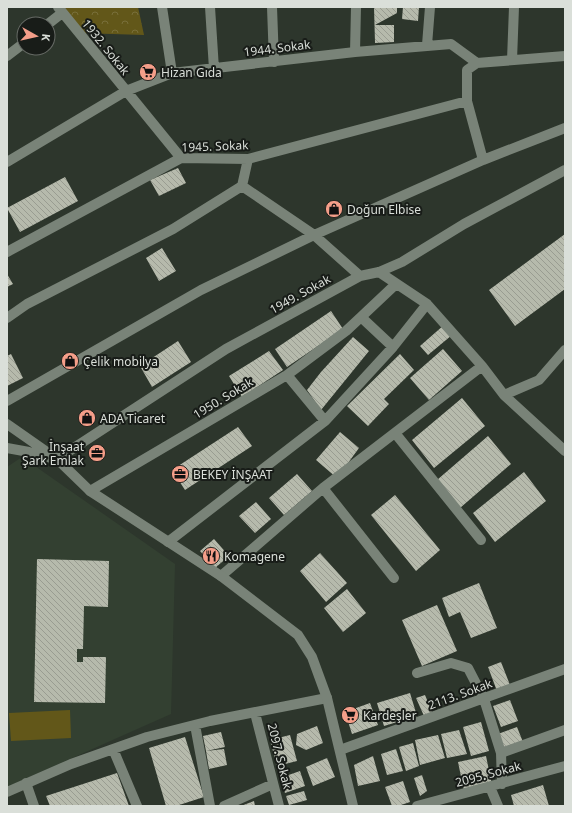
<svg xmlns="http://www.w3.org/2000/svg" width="572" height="813" font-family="'Noto Sans',sans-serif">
<defs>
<pattern id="forest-crowns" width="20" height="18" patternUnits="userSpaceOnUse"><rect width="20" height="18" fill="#625719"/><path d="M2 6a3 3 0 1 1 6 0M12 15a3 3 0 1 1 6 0" fill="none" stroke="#786f3a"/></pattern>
<pattern id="building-back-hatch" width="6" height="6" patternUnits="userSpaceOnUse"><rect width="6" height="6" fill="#b6baac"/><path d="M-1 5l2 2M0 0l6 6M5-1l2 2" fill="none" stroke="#999c91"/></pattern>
</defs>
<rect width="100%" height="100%" fill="#2d362c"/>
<path fill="#334031" d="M22,457L175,564L171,714L7,787V467Z"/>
<path fill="url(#forest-crowns)" d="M63,7H138L144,35L80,33Z"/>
<path fill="#625719" d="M70,710L71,738L11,741L9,713Z"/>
<path fill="url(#building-back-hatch)" d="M374,7H397V13L375,25H394V42L375,43Z
M403,7H419L418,21L402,19Z
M178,168L186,183L159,196L150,180Z
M65,177L78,201L20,232L7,208Z
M565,234V289L515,326L489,290Z
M162,248L176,271L159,281L146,258Z
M7,274L13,284L7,287Z
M331,311L343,329L287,367L275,349Z
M444,325L452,335L428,355L420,346Z
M353,337L369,351L321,410L307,390L321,372Z
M178,341L191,362L152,387L140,366Z
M443,349L462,371L429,400L410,378Z
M269,351L283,370L242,397L229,376Z
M11,354L23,378L7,386V356Z
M400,354L414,370L384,399L389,404L368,426L347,406Z
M462,398L485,426L434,468L412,440Z
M238,427L252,446L185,490L172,470Z
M340,432L359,448L337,478L316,460Z
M488,436L511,464L460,508L437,480Z
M524,472L546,501L495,542L473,513Z
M297,474L312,491L284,515L269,498Z
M395,495L440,550L416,571L371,515Z
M256,502L271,519L255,533L239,516Z
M214,539L229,556L215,568L200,551Z
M320,553L347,583L326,602L300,571Z
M37,559L109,561L108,607L84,606L83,649H77V662H83V657H106L105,703L34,702Z
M479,583L497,628L471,638L460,612L449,617L442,598Z
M347,589L366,613L343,632L324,608Z
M437,605L457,651L422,666L402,620Z
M501,662L510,685L497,691L488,667Z
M410,693L417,716L384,726L377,703Z
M425,695L432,712L424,716L416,698Z
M510,700L518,721L501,727L493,706Z
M370,703L378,725L352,734L345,712Z
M481,722L489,751L471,756L463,727Z
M317,726L323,743L306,750L296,745L297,734Z
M517,727L523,742L504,749L498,734Z
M459,730L467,754L447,758L441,734Z
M221,732L225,747L206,751L203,736Z
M290,735L297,761L277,766L270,740Z
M438,735L445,758L420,765L415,740Z
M185,737L204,797L176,806H166L149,748Z
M413,743L419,766L406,771L399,747Z
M224,749L227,765L209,769L206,751Z
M396,749L403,771L387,775L381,754Z
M373,756L380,781L358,786L354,765Z
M486,756L492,785L464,791L458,762Z
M327,758L335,777L313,786L306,767Z
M300,771L305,786L285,793L280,778Z
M117,773L129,806H50L46,796Z
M422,775L427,791L420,796L414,778Z
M403,781L410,802L398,806H392L385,787Z
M543,785L549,806H514L511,795Z
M304,791L307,800L289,805L286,796Z
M254,801L255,806H241Z"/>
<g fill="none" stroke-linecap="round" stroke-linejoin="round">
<path stroke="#798378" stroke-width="10" d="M58,7L181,158
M162,7L172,73
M210,7L214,69
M272,7L274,62
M48,24L62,13
M427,45L430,7
M355,52L356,7
M7,56L24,43
M512,60L514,7
M467,101L483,160
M7,162L126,91L172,73L355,52L451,44L477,63L565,56
M242,186L314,235L360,276
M7,252L181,158L248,159L467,101V70L477,63
M379,272L427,304
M361,317L396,284
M7,318L27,304L173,229L242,186L248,159
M482,366L504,395L565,451
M287,375L325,421
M504,395L539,380L565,350
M7,401L201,290L314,235L483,160L565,128
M395,433L481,540
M57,459L226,349L360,276L379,272L402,262L464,224L565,170
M323,488L394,578
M90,491L287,375L346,331L361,317L393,347
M168,542L325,421L393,347L427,304L482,366L323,488L221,576
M417,673L451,663L468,668L484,699L501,753L502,784
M255,713L279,806
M195,725L210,806
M113,749L137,806
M340,750L565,669
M501,753L565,730
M26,783L34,806
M490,787L498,806
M7,792L71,764L147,737L210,721L327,698
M224,806L273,784
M417,806L565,766"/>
<path stroke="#798378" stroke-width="10" d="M7,424L57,459L90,491L221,576L298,635L312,657L327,698L353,806
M7,448L29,452L51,458"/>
</g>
<defs>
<symbol id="supermarket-disc" viewBox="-11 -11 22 22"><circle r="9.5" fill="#f49e89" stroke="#181c18"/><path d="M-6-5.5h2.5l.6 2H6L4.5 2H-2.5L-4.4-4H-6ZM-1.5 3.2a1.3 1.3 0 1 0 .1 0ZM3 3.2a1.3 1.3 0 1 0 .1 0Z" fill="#111"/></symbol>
<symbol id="shop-disc" viewBox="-11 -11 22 22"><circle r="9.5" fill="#f49e89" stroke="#181c18"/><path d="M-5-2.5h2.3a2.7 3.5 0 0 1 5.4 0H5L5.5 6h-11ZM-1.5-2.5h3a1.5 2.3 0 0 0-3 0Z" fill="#111"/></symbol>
<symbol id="office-disc" viewBox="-11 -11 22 22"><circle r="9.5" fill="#f49e89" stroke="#181c18"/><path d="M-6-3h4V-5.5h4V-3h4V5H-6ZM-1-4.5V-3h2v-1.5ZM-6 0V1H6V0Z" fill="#111"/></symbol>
<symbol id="restaurant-disc" viewBox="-11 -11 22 22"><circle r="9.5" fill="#f49e89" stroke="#181c18"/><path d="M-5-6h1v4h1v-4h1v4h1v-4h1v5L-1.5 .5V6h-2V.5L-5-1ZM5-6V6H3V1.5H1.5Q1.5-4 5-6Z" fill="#111"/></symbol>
</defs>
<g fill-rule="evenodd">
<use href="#supermarket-disc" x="138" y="62" width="20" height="20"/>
<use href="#shop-disc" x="324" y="199" width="20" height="20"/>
<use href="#shop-disc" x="60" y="351" width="20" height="20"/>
<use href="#shop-disc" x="77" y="408" width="20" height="20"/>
<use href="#office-disc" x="87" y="443" width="20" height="20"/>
<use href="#office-disc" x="170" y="464" width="20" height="20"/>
<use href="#restaurant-disc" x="201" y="546" width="20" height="20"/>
<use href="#supermarket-disc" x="340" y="705" width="20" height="20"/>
</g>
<g text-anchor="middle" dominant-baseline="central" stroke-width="4" stroke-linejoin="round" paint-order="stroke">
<g font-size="12" fill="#dadfd9" stroke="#181c18">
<text transform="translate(106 47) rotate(51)">1932. Sokak</text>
<text transform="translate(277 48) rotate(-7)">1944. Sokak</text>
<text transform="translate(215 146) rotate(-2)">1945. Sokak</text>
<text transform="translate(300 294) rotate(-29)">1949. Sokak</text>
<text transform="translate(223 398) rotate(-31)">1950. Sokak</text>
<text transform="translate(460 694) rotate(-20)">2113. Sokak</text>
<text transform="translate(280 756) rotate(76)">2097. Sokak</text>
<text transform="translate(488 774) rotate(-15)">2095. Sokak</text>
</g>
<g font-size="12" fill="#dadfd9" stroke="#181c18" text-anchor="start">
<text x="161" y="72">Hizan Gıda</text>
<text x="347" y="209">Doğun Elbise</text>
<text x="83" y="361">Çelik mobilya</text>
<text x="100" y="418">ADA Ticaret</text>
<text x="84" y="446" text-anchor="end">İnşaat<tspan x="84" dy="14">Şark Emlak</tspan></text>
<text x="193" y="474">BEKEY İNŞAAT</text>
<text x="224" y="556">Komagene</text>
<text x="363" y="715">Kardeşler</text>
</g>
</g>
<rect width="572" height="813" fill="none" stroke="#dadfd9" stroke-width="16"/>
<g transform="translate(36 36) rotate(98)"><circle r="19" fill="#181c18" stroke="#666a65"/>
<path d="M0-3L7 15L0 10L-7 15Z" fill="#f49e89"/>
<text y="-6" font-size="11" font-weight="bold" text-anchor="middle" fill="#dadfd9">K</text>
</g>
</svg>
